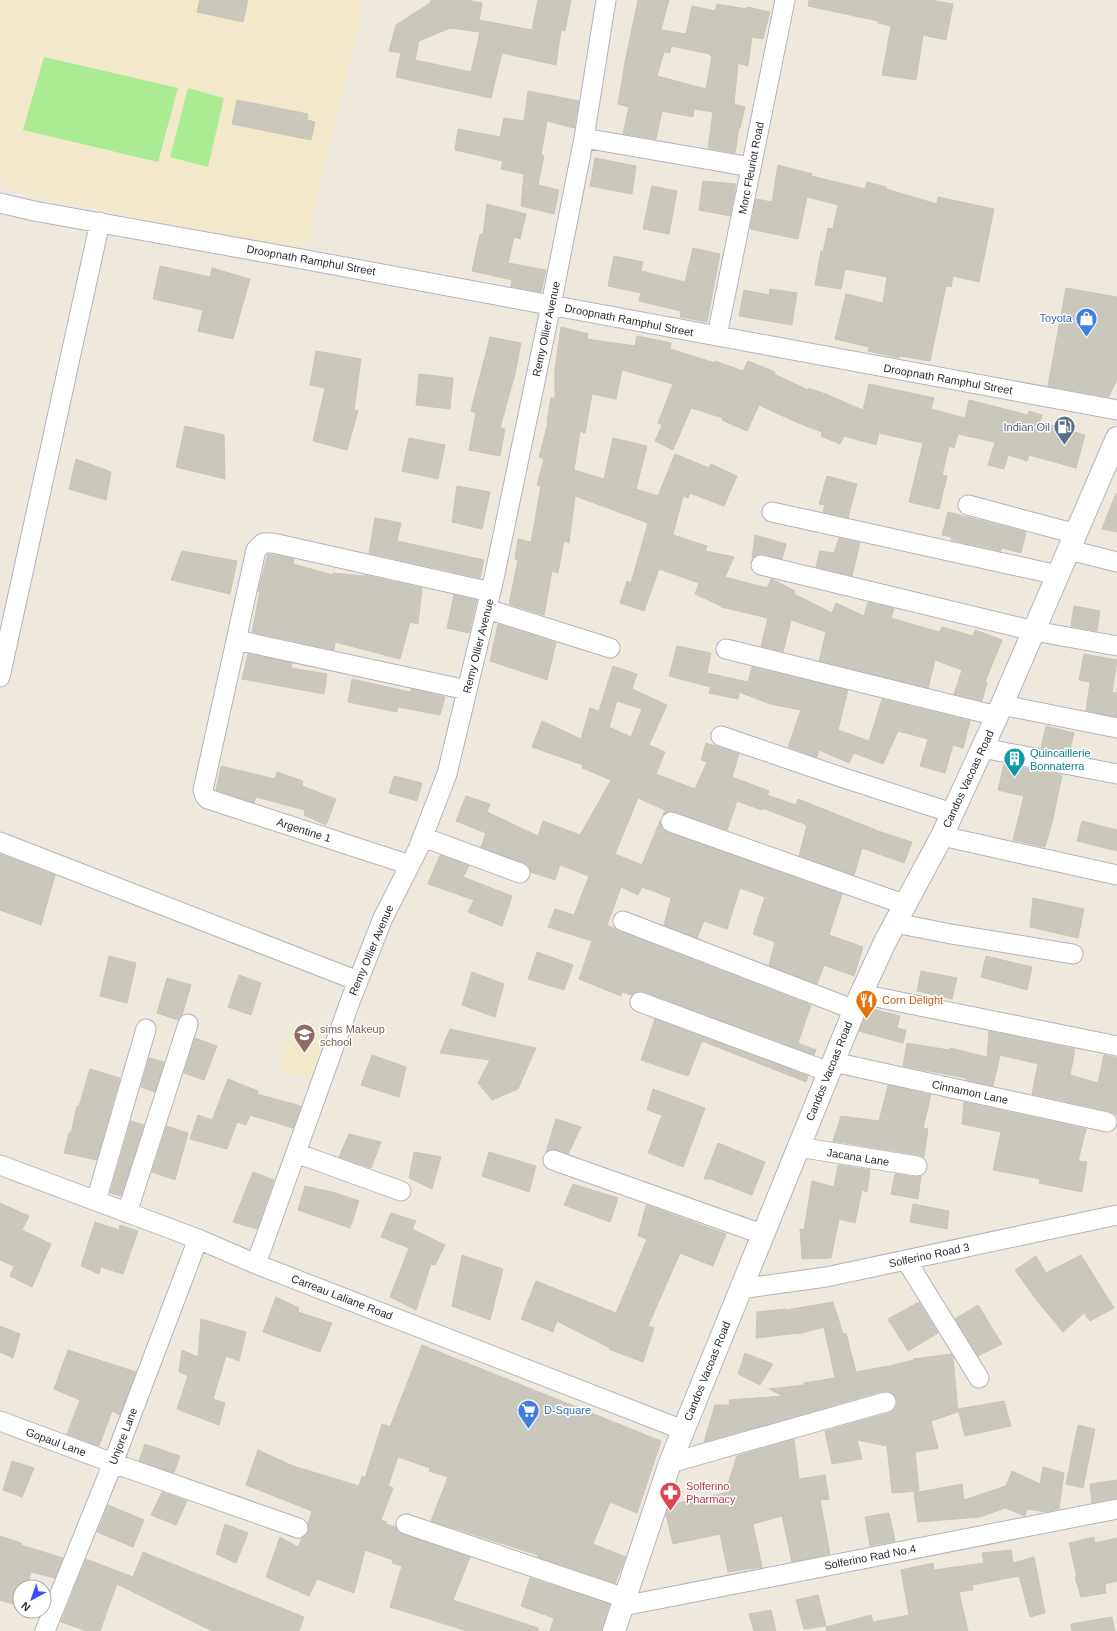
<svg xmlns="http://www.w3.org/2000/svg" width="1117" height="1631" font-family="Helvetica,sans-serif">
<rect width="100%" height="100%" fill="#efe9dd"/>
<path fill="#f2e9cb" d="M0,0H364L305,252L31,196L8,187L0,182Z
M293,1027L331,1040L315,1083L278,1071Z"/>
<path fill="#abeb94" d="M44,57L178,88L158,162L23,130Z
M188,88L224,98L208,167L170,157Z"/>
<path fill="#cac7bc" stroke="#cbc5b6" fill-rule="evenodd" d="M200,0H248L243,22L197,12Z
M431,0H466L482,3L479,20L532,30L538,0H571L565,31L561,30L556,65L502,53L491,98L396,77L401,53L389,51L396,25L430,3ZM450,28L480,32L471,72L415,60L419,41Z
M638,0H669L661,30L686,34L692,6L715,11L717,4L746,9L747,7L770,12L763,39L752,37L748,66L738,63L734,104L745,107L740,128L739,127L735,153L708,148L713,112L694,109L693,117L662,111L656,139L623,134L629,107L618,104L625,62ZM671,46L710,54V56H712L706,89L657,76L664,52L670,53Z
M809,0H930L953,4L946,40L923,35L916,80L882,75L891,26L878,23V21L808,6Z
M528,91L579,101L574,128L547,121L541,155L544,156L538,185L559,190L554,214L521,206L524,174L501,169L503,161L455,150L458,129L500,137L504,118L524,121Z
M237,100L308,114L307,120L315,122L311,140L232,124Z
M595,158L636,166L632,194L590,186Z
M778,165L812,174L811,176L865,189L867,182L886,187V189L937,204L938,197L994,209L979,282L953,276L951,287L946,286L930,361L900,356L899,358L868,351L869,347L835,339L846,294L883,303L887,277L845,269L841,289L815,285L821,251L823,252L828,228L833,229L838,205L807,197L798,239L750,229L756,199L772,202Z
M703,181L736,184L730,216L699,210Z
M652,186L677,191L669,234L643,229Z
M487,204L526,214L520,239L514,237L508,263L546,270L541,292L511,287L512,280L472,271L480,234L483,235Z
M693,248L720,254L707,322L680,317L681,311L639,301L641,293L608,286L614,256L643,262L641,271L685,282Z
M160,266L210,277L212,268L250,279L233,339L198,331L203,310L153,299Z
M1066,288L1117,297V379L1109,397L1048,386Z
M770,289L797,293L792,325L739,316L744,290L769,295Z
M561,327L588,334L587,339L635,346L637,336L671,343L670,349L715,363V361L743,371L748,361L775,372L774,374L808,390L809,388L828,395L863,410L869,384L934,398L931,409L965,418L969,400L1028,415L1029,411L1042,415L1040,422L1085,435L1076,468L1029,455L1027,461L1008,455L1004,469L988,465L995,442L958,434L954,448L949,446L942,475L947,476L939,509L909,502L923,443L879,433L876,445L844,436L840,444L821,436L822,432L796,422L759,405L747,431L722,420L723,418L691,408L673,450L655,441L662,425L658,423L673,384L622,370L616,399L592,394L585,433L580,431L574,470L604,479L613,438L647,446L636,489L658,496L675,454L709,468L711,464L737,476L724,506L690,493L688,498L683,496L673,535L707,546L705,551L734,557L725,577L767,588L771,579L774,580L795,591L794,594L832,613L836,603L864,616L868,602L894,608L891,618L939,632L942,627L973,636L975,630L1002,640L985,682H987L982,701L954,694L962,670L935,660L928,688L819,661L826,632L791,620L783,652L761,646L768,618L721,607V606L695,594L699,583L659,569L644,611L620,603L627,581L631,583L648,523L575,496L569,543L564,541L558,573L552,571L544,615L509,604L518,560L515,559L518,539L531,542L541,486L537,485L544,459L539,457L548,423L547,422L551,398H555V369Z
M490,337L521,343L515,374L500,428L505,429L500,456L469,450L476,413L471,411Z
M316,351L361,359L354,410L358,411L347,450L313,441L325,388L310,385Z
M419,374L453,378L450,409L416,405Z
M185,426L224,435L225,479L176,467Z
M409,438L445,445L438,479L402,471Z
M76,459L111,472L106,500L69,489Z
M827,476L857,484L848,518L823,512L825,505L819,504Z
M457,486L490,492L482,529L452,522Z
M1116,493L1117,532L1102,529Z
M948,512L1026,532L1021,553L1002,548L1001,551L951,540L952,537L942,535Z
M375,518L401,523L397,541L484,560L480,578L369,553Z
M755,535L786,544L782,559L763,554L758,555L752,558Z
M839,538L860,543L852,576L816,567L820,551L834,553Z
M182,551L237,561L230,594L171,580Z
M268,554L294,559L293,564L333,575V573L364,576V575L422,588L418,624L410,622L400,659L335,642L334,650L252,632L260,591H258Z
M454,595L477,600L469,633L447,628Z
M1074,606L1100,611L1097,631L1071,626Z
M498,624L556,643L547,680L490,661Z
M677,646L711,653L707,673L748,682L752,667L848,690L838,730L869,741L882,699L970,721L963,748L953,745L945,773L920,766L928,739L898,731L883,764L854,753L849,763L819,750L817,757L788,747L801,710L770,704L739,692L738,699L709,693L711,687L669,676Z
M248,654L292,663L291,668L327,674L324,694L242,679Z
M1084,654L1117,660L1112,692L1117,693V717L1086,711L1090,682L1079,680Z
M613,666L637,674L632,689L667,705L649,745L665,752L656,774L695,789L707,762L701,760L706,743L739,754L732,777L769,791L767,795L796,805L798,799L881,832L912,842L904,863L862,848L854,875L799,856L807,825L762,808V810L737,801L727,830L675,812L669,811L663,815L665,810L638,798L615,854L642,865L660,821L662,829L667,832L842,894L829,935L863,947L854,976L824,965L817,984L769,965L775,942L753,934L765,897L740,888L727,929L704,921L697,938L664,925L671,898L642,887L638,895L621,887L607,925L619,931L811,1005L798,1043L816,1050L814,1055L644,992L638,991L632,995L622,992L621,996L579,979L592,941L548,927L555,909L574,915L589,876L560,865L555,880L531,872L529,866L524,863L481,847L486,833L456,821L466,796L490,804L487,812L538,836L543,821L580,835L611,780L582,768L583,765L532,747L542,721L581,739L590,708L599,711ZM617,701L642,709L631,737L609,727Z
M352,679L410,692L411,689L445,697L440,715L398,707L397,712L348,702Z
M1046,726L1074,733L1069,754L1041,748Z
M1004,764L1062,775L1053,819L1045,847L1013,840L1024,796L998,790Z
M221,766L275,779L277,772L303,781L302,786L336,799L326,825L304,815L305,810L256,797L254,803L216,790Z
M394,776L422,783L417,801L389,793Z
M1082,821L1117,830V851L1077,841Z
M0,854L55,875L41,925L0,910Z
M440,855L469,866L463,877L512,896L502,926L468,912L474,900L428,884Z
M1033,898L1084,909L1078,938L1030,927Z
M537,952L573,965L564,990L528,979Z
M109,956L136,963L127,1003L100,996Z
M986,956L1032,967L1027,990L981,977Z
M921,971L957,978L952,999L917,991Z
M472,972L504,984L495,1017L462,1005Z
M239,975L261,983L251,1015L228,1007Z
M167,978L191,985L182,1015L178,1020L157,1013Z
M869,1008L900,1016L897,1028L906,1030L903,1043L859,1031Z
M655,1019L808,1076L806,1082L702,1041L688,1076L641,1060Z
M450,1029L536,1048L518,1089L492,1100L478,1083L490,1060L440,1053Z
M989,1031L1075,1049L1070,1075L1098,1083L1104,1055L1117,1058V1115L1109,1111L1032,1094L1038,1064L1000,1055L993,1086L966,1080V1078L903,1066L907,1043L949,1050L950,1048L987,1057Z
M195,1038L217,1046L204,1080L184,1073Z
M372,1055L406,1067L399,1097L361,1085Z
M149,1058L164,1062L155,1092L141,1087Z
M90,1069L120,1078L97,1160L64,1153L69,1133H71L77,1106H79Z
M228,1079L258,1091L257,1094L301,1106L293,1128L250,1115L246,1125L237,1122L227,1149L190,1139L198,1115L212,1120Z
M888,1085L931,1095L923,1128L928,1129L924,1157L919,1155L833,1141L841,1116L879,1121Z
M653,1089L705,1108L683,1167L648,1153L662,1115L647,1110Z
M964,1102L1086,1129L1078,1161L1087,1162L1082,1192L1039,1183L1040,1179L993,1170L1001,1132L962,1124Z
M556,1119L581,1127L568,1154L556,1150L551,1149L546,1152Z
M131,1121L144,1125L121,1196L110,1193Z
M167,1126L188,1133L175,1180L152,1172Z
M349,1134L381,1142L371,1168L339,1157Z
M718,1143L765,1162L752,1195L711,1179H704Z
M414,1152L441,1157L432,1189L409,1178Z
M489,1152L536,1166L529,1192L482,1176Z
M838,1165L870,1170L867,1192L862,1190L855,1223L839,1219L831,1258L802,1259L800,1229L804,1230L812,1181L834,1187Z
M253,1172L274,1180L257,1229L233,1222Z
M895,1174L915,1177L921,1176L918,1199L891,1194Z
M573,1184L618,1198L610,1222L564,1205Z
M305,1186L336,1193L359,1201L350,1228L298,1210Z
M0,1203L29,1216L22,1230L51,1244L32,1287L10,1276L14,1266L0,1260Z
M913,1204L949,1211L947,1229L910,1222Z
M646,1205L726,1234L713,1266L680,1253L648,1326L654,1328L643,1362L609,1349L610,1348L557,1321L553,1332L521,1319L536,1281L616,1313L647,1239L638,1236Z
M391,1213L416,1221L412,1229L445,1245L435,1265L431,1264L416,1310L390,1297L409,1248L381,1237Z
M95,1222L119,1230L120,1225L138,1231L123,1274L101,1267L99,1274L81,1266Z
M462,1255L503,1269L490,1320L452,1306Z
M1081,1255L1114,1308L1090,1321L1084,1313L1063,1332L1038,1302L1015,1270L1036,1256L1046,1273Z
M276,1297L299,1308L298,1312L332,1323L320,1352L263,1332Z
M833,1302L843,1334L846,1333L856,1372L889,1366L914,1360L913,1359L951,1354L953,1357L958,1412L931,1421L938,1448L915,1452L919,1491L892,1493L887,1446L857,1440L862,1459L832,1464L825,1431L889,1413L894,1410L897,1405L896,1399L893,1394L888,1391H883L704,1442L715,1405H730L729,1400L783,1396L769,1389L804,1385V1383L835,1378L824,1327L798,1334V1333L756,1338L757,1312L786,1309V1310Z
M919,1302L938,1333L908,1351L888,1319Z
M978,1305L1002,1344L978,1356L955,1319Z
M201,1319L246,1332L239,1361L226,1356L213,1399L225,1403L219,1425L177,1409L188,1376L179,1372L182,1350L198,1357Z
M0,1326L20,1334L13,1358L0,1352Z
M422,1345L661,1441L637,1513L610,1502L593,1544L626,1557L615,1583L537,1557L538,1555L431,1521L448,1477L429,1471L430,1468L398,1457L388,1486L393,1488L381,1520L387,1522L386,1524L396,1527L398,1532L402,1534L470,1557L453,1600L538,1628V1631H467L390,1607L402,1566L392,1563L393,1560L365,1550L354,1593L317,1579L309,1596L266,1577L280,1537L298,1547L302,1538L308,1532V1523L312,1511L246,1485L258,1450L293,1466L359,1486L362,1476L365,1478L382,1424L390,1427Z
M68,1350L136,1372L120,1415L112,1411L99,1446L67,1434L80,1400L54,1389Z
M745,1353L773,1364L760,1385L738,1374Z
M1004,1401L1011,1426L965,1436L958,1409Z
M1078,1425L1095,1429L1083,1488L1066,1484Z
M794,1439L799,1479L825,1475L829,1499L820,1500L830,1554L792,1562L782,1516L753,1524L762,1567L728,1572L720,1534L673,1544L666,1515L669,1505L725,1493L737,1456Z
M145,1444L180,1456L174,1473L139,1461Z
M12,1461L34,1468L22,1497L3,1490Z
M1043,1467L1064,1473L1059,1509L1047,1512L1027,1509L1025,1516L1005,1508L980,1517L918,1522L914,1493L962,1484L964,1500L1006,1486L1012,1471L1040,1484Z
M1117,1480V1498L1092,1503L1090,1484Z
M162,1492L187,1501L176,1525L151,1515Z
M108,1505L144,1520L133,1547L97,1532Z
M889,1513L895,1541L870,1546L865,1517Z
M225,1524L248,1533L236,1563L216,1554Z
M0,1536L21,1543V1545L63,1558L55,1578L31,1572L27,1587H20V1606L0,1600Z
M1094,1537L1095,1543L1117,1538V1581L1105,1584L1106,1593L1081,1597L1075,1577H1077L1069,1543Z
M1011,1550L1013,1563L1034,1557L1045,1613L1030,1617L1019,1576L972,1585L973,1590L959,1592L968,1631H827L826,1627L871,1615L873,1622L909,1615L901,1570L933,1563L934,1570L984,1563L982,1553Z
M143,1552L304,1617L299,1631H212L117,1584L100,1631H87L61,1622L86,1559L133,1577Z
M530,1578L610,1604L601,1631H550L554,1618L521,1606Z
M818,1595L826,1626L804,1629L796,1600Z
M771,1610L776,1631H754L749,1614Z
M1112,1617L1115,1631H1072L1071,1624Z"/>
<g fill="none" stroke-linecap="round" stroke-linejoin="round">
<defs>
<path id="street" d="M584,138L751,167
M0,203L34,211L307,260L1117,410
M717,336L785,0
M968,505L1076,534
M772,512L1058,575
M1069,550L1117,562
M761,565L1034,631L1117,646
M487,609L610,648
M236,640L467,690
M726,649L997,716
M0,677L100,222
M1002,705L1117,728
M721,736L844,778L952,813
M982,748L1117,774
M671,822L906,905
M942,836L1117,875
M423,837L520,873
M0,842L358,981
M410,865L208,799L205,796L203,790L256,550L263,543H273L491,592
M623,921L855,1010
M895,923L951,934L1073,954
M861,994L1117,1046
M640,1002L829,1072
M833,1062L1107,1122
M798,1147L917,1166
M296,1153L401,1191
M553,1160L762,1234
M0,1165L198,1239L256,1264L683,1430
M96,1201L146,1029
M127,1213L188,1024
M906,1260L979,1378
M256,1264L351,999L383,918L418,849L447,774L494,578L551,305L584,138L606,0
M740,1289L826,1277L1117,1215
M0,1421L113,1463L298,1528
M670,1463L886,1402
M406,1524L625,1598
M623,1606L1117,1509
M45,1631L113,1463L198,1239"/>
<path id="secondary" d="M614,1631L670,1463L861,994L885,942L942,836L997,716L1117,438"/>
</defs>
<use href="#street" stroke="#b1b3c1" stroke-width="21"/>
<use href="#secondary" stroke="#b1b3c1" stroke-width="24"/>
<use href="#street" stroke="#fff" stroke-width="19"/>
<use href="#secondary" stroke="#fff" stroke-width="22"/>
</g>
<defs>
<symbol id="shop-pin" viewBox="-11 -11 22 30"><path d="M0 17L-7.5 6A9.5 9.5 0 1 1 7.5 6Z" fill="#3f7fe0" stroke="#fff"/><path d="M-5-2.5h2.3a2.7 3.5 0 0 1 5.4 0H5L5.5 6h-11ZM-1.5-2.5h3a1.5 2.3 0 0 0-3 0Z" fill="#fff"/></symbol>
<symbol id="fuel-pin" viewBox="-11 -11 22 30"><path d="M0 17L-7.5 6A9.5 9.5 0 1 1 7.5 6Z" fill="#5c6f8a" stroke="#fff"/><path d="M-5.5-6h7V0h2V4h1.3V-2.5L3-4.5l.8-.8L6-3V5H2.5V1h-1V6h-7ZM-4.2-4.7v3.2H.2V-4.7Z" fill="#fff"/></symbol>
<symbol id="building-pin" viewBox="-11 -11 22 30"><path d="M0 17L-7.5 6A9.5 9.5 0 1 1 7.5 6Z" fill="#0f9aa8" stroke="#fff"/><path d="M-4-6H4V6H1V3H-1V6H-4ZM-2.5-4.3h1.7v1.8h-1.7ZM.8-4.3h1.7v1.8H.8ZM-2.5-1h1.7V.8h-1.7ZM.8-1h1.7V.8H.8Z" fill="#fff"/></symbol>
<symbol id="restaurant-pin" viewBox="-11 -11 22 30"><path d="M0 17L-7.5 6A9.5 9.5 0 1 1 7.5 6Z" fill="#e8710a" stroke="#fff"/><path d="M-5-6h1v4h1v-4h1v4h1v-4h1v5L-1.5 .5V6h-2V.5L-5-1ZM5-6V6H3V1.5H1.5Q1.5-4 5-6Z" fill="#fff"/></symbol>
<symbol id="school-pin" viewBox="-11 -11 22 30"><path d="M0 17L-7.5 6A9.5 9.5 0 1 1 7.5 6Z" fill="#8d6e63" stroke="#fff"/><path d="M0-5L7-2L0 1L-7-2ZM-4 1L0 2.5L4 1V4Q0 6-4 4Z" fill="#fff"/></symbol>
<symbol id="supermarket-pin" viewBox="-11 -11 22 30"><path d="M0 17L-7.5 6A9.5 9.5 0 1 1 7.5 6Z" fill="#3f7fe0" stroke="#fff"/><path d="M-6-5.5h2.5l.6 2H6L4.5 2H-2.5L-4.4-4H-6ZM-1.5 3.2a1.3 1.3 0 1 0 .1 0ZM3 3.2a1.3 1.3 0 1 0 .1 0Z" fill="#fff"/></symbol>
<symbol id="pharmacy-pin" viewBox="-11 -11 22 30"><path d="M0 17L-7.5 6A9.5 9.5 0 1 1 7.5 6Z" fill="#e0444e" stroke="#fff"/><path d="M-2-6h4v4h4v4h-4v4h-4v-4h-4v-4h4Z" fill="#fff"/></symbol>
</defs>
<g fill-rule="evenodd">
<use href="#shop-pin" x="1074" y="306" width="25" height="34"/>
<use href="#fuel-pin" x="1052" y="414" width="25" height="34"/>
<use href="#building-pin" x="1002" y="746" width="25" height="34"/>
<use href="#restaurant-pin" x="854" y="988" width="25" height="34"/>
<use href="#school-pin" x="292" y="1022" width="25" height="34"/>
<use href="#supermarket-pin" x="516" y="1398" width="25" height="34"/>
<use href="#pharmacy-pin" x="658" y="1480" width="25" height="34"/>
</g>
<g text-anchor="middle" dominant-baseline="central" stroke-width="3" stroke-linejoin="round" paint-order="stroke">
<g font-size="11" fill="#2c2c2c" stroke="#fff">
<text transform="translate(751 168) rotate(-79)">Morc Fleuriot Road</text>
<text transform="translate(311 260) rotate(10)">Droopnath Ramphul Street</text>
<text transform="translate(629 320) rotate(11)">Droopnath Ramphul Street</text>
<text transform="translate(546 329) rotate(-78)">Remy Ollier Avenue</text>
<text transform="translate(948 379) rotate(10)">Droopnath Ramphul Street</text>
<text transform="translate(478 646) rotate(-76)">Remy Ollier Avenue</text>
<text transform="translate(968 779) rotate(-65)">Candos Vacoas Road</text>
<text transform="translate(304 830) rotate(18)">Argentine 1</text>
<text transform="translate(371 950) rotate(-67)">Remy Ollier Avenue</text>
<text transform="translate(829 1071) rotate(-68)">Candos Vacoas Road</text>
<text transform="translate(970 1092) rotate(12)">Cinnamon Lane</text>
<text transform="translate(858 1157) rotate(9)">Jacana Lane</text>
<text transform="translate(929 1255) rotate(-12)">Solferino Road 3</text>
<text transform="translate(342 1297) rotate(21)">Carreau Laliane Road</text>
<text transform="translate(707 1371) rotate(-68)">Candos Vacoas Road</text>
<text transform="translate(123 1436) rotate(-69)">Unjore Lane</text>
<text transform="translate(56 1442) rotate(20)">Gopaul Lane</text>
<text transform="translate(870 1557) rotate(-11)">Solferino Rad No.4</text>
</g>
<g font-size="11" fill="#366cbe" stroke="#fff" text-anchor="end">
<text x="1072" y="318">Toyota</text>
<text x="544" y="1410" text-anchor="start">D-Square</text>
</g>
<g font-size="11" fill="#4e5e75" stroke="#fff" text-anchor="end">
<text x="1050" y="427">Indian Oil</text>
</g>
<g font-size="11" fill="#0d838f" stroke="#fff" text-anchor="start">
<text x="1030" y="753">Quincaillerie<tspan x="1030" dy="13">Bonnaterra</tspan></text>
</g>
<g font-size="11" fill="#c56008" stroke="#fff" text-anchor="start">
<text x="882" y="1000">Corn Delight</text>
</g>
<g font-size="11" fill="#785e54" stroke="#fff" text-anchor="start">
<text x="320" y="1029">sims Makeup<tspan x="320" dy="13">school</tspan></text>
</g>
<g font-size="11" fill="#be3a42" stroke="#fff" text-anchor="start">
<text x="686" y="1486">Solferino<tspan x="686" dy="13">Pharmacy</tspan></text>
</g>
</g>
<g transform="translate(32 1599) rotate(220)"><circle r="19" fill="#ffffff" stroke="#ababab"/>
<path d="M0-3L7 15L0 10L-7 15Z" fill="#3b50ff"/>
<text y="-6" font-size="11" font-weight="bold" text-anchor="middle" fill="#2c2c2c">N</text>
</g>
</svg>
